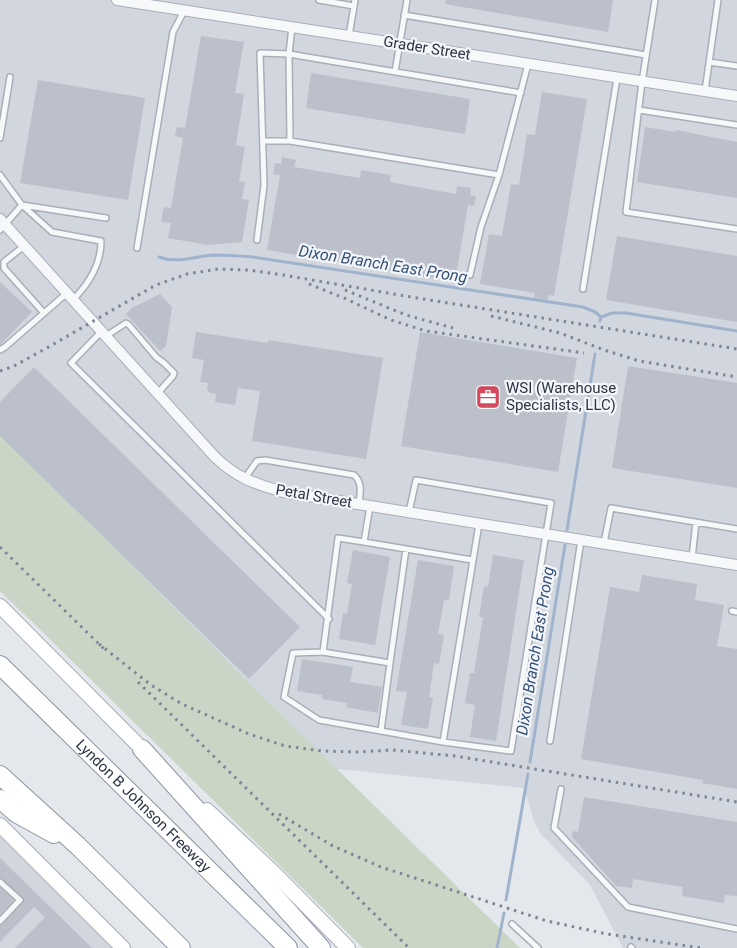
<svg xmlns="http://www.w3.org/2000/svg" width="737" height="948" font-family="Roboto,sans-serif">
<rect width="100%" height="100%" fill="#e4e7ec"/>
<path fill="#d2d6de" d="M0,0H737V948H623L590,885L540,833L534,821L524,788L172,752L0,592Z
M0,836L133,948H0Z"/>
<path fill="#c9d6c5" d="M0,434L249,683L520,948H363L0,590Z"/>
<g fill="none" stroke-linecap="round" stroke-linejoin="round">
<path stroke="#9fb4cc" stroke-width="3" d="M159,257C177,264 195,256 214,255C227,255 240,256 253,257L583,307L595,312L601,317L600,321
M601,317L612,313H626L737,331
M567,530L595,354
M530,762L565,545
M506,900L528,774
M497,948L504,913"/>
</g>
<path fill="#bbc0ca" d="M446,0H613L608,32L445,4Z
M201,36L244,42L235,93L244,94L236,145L245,147L239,181L245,182L242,199L249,200L242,242L208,245L168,238L171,223L161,222L164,207L171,208L183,138L175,136L177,127L185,128Z
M311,73L470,99L465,134L306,108Z
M38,80L145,98L128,200L20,183Z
M542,92L587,99L554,296L548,295L547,300L534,298L535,293L480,284L489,234L502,236L511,184L519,185L527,134L535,135Z
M645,127L676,132V130L737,142V198L637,182Z
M282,157L296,160L294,167L360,178L361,170L391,175L390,182L456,194L457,186L471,188L470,195L476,196L474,206L468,205L455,282L267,250L280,175L273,174L275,163L281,164Z
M617,236L737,256V322L606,300Z
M0,282L32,312L0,345Z
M160,294L172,307L166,346L160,351L126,314L132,308Z
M196,332L268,343V340L383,358L366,459L252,441L260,391L238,388L235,405L215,402L216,394L210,393L207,389L208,383L200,382L204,360L192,358Z
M420,332L577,358L558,472L401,446Z
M628,366L737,383V488L612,468Z
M34,367L300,627L249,679L0,436V402Z
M353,550L390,557L375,645L339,639L343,613L347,614L352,584L347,583Z
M493,555L524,560L496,741L470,737L475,705L465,703L470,673H474L483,617H479L484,586L488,587Z
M418,560L454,566L449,600H444L438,634L444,635L439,664L434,663L429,697L433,698L428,729L401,725L407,692L396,691Z
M642,575L697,584L695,600L724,605L717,646L737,649V789L702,783L703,780L581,759L610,587L639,592Z
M302,659L353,667L350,682L382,687L378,713L346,707L347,703L322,699V695L297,691Z
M584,797L737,822V896L725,895L724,903L682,896L683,887L633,879L632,888L616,886L572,837L573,831L578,832Z
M0,858L42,899L92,948H15L45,917L34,907L0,942V925L3,924L24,900L23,897L0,878Z
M0,888L14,900L0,915Z"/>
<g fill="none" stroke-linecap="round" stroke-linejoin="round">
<defs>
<path id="lane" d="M319,0L354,6
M655,0L642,82L626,212L737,229
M404,15L646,55
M349,36L355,0
M709,62L737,66
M395,72L407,0
M705,91L718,0
M521,93L289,54L290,141L499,175L528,64
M639,110L737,125
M0,138L10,77
M263,141H290
M0,175L22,205L52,232L101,241C101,265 89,283 73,300
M0,230L22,205L106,218
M257,240L264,185L260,53L289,54L292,27
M24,246L4,262V268L44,313
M137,248L173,32L184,11
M470,275L481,227L499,175
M583,289L617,78
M101,332L71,363L329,619
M106,336L126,323L129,325L156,357L164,363L174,373L173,376L158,393
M0,350L5,347L67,293
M245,478L257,461L265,460L354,475C363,483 360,493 359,504
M370,506L364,542L472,560
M409,512L416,480L551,503L511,751L443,742L479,524
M364,542L338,538L323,652L390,663L381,731L443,742
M604,543L611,508L737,529
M692,558L696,522
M732,611L737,612
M323,652L293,653L284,697L319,720L381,731
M390,663L406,549
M550,741L581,540
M561,789L554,828L628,907L737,929
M0,882L20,900L0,921
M512,924L538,948
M631,947L632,948"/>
<path id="street" d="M117,0L737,96
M0,219L215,457C237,478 255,484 283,492L737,565"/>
<path id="secondary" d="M0,606L149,756
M207,810L273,872L348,948
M0,825L123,948"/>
<g id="highway">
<path id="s1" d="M0,665L288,948"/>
<path d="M142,749L321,948"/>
<path d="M0,775L78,846L181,948"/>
<path d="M0,799L16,813L54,834"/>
</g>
</defs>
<use href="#lane" stroke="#a9aeb7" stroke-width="8"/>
<use href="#street" stroke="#a9aeb7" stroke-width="12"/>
<use href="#secondary" stroke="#a9aeb7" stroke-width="16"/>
<use href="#highway" stroke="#8b94a3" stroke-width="20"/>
<use href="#lane" stroke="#f7f8fa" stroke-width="5"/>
<use href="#street" stroke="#f7f8fa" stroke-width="10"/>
<use href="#secondary" stroke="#fff" stroke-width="14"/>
<use href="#highway" stroke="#fff" stroke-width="18"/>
<path stroke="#7d8696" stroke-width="3" stroke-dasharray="2.5 5" stroke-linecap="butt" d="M309,284L344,298L391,320L426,331L584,353
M345,290L406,315L453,328
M491,316L560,333L604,350L639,361L737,377
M0,371L14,366L45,349L156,285L187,274L218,269L249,270L283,275L423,299L737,349
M0,547L104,649
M99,644L151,685L182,704L249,734L285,746L322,751L357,752L392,750L455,756L737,802
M138,682L409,948
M279,814L333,846L381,867L547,921L607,934L701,948"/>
</g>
<defs>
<symbol id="office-square" viewBox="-11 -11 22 22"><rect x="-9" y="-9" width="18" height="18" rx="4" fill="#d1495b" stroke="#f4f6f9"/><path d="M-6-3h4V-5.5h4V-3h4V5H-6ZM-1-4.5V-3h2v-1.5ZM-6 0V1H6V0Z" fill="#fff"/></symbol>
</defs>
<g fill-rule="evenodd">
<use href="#office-square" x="474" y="383" width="28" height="28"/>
</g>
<g text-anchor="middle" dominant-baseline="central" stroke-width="4.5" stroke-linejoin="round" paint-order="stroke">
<g font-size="15" fill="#2b3445" stroke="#f4f6f9">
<text transform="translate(427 48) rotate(9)">Grader Street</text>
<text transform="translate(314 496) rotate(10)">Petal Street</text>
<text stroke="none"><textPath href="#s1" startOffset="201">Lyndon B Johnson Freeway</textPath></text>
</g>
<g font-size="15" fill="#2b3445" stroke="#f4f6f9" text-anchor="start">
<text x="506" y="388">WSI (Warehouse<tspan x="506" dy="17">Specialists, LLC)</tspan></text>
</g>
<g font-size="16" font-style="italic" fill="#34527a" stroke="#f4f6f9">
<text transform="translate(383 264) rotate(9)">Dixon Branch East Prong</text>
<text transform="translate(535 651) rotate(-81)">Dixon Branch East Prong</text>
</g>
</g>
</svg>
